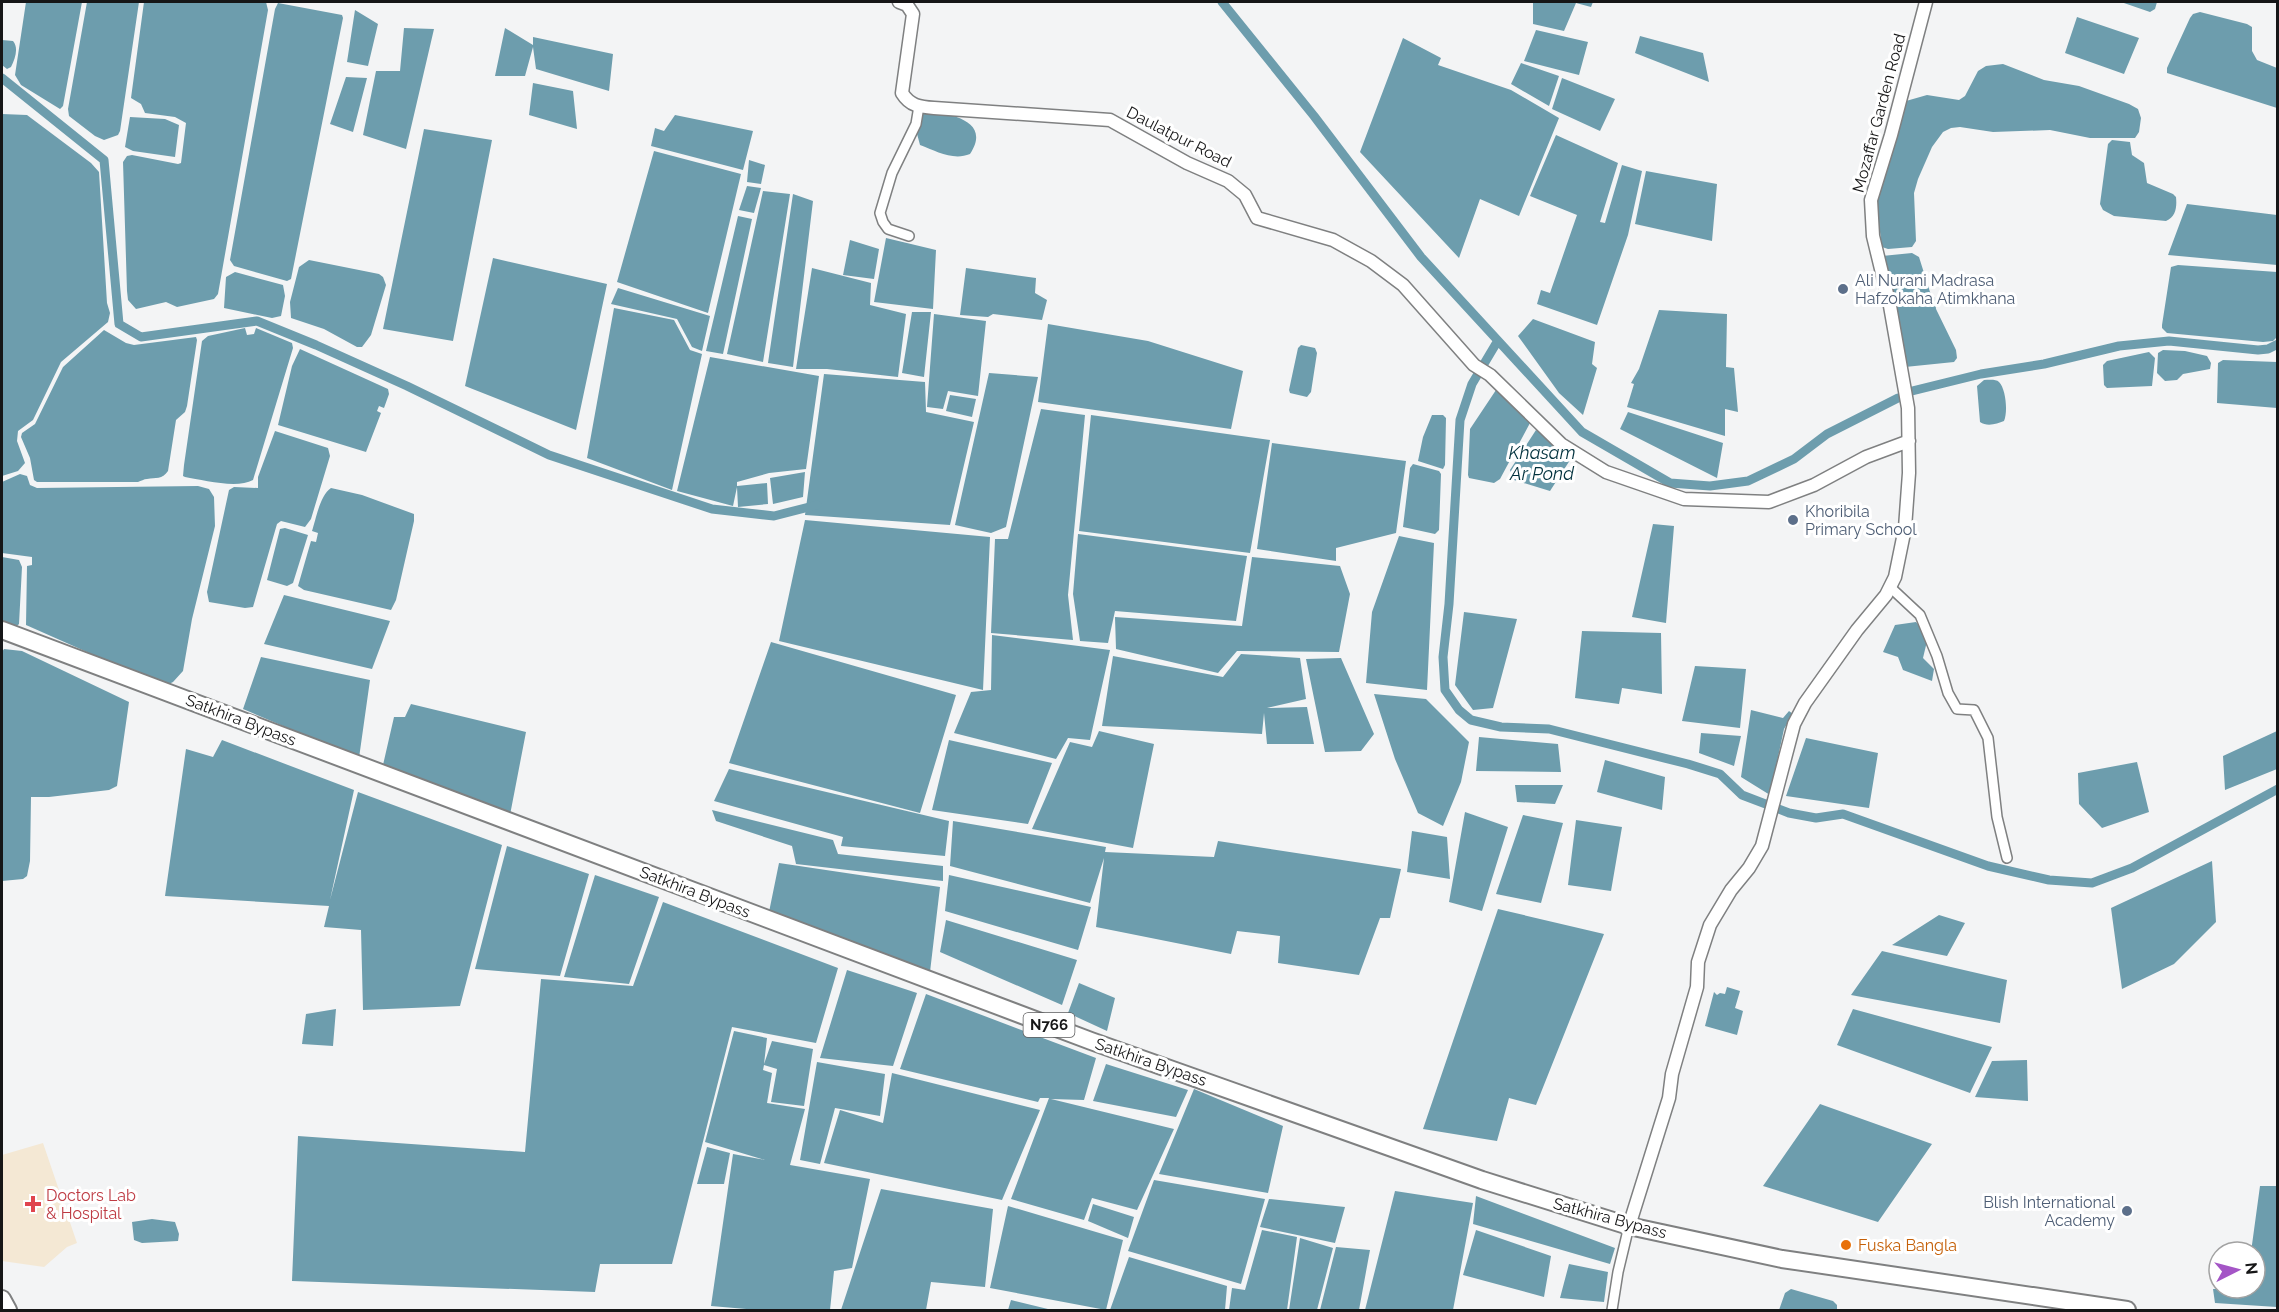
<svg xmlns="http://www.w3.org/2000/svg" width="2279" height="1312" font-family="Raleway,sans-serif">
<rect width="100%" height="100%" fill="#f3f4f5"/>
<path fill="#f4e8d4" d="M43,1143L77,1243L67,1247L44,1267L2,1261V1155Z"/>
<path fill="#6d9dad" d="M26,2H82L63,106L60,109L21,85L15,75Z
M87,2H139L120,131L118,135L104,140L95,136L69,116L68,109Z
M144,2H266L268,10L218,294L214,299L177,307L166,302L136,309L128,300L127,291L123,162L127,156L132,155L178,164L181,163L186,123L175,117L145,113L141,104L131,98Z
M1533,2H1593L1591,7L1576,3L1564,31L1533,24Z
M2121,2H2157L2155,9L2150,12Z
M278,3L342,15L343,18L292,274L291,279L287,281L234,266L230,260L275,9Z
M355,10L378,24L368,66L347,62Z
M2200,12L2247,24L2252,27V51L2257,60L2277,68V108L2167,73V68L2190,18L2193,14Z
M2077,17L2139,38L2124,74L2065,53Z
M404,28L434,29L406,149L363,135L376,71H400Z
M505,28L533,45V37L613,54L609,91L536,69L533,47L525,76H495Z
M1536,30L1588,42L1579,75L1524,61Z
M1640,36L1703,53L1709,82L1635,53Z
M1403,38L1441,58L1438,65L1511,90L1559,118L1519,216L1480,199L1459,258L1360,152Z
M2,40L13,41C19,48 15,59 11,67L7,69L2,65Z
M1521,63L1559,76L1549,106L1511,84Z
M2003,64L2044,80L2079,86L2129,104L2138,109L2141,118L2139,132L2135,138H2090L2050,130L1993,132L1960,127L1951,128L1943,132L1932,147L1918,179L1914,193L1916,241L1912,247L1888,249L1882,247L1876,202L1906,101L1927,95L1959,100L1965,96L1978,71L1986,66Z
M346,77L367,78L353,132L330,124Z
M1562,78L1615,99L1600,131L1552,109Z
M533,83L573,91L577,129L529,115Z
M923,111C946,113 993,119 970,154C953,161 936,151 920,145L916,130Z
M2,114L27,115L91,163L99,172L107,303L110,313L108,322L61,362L33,420L18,431L17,441L25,463L18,471L2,476Z
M675,115L753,131L743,170L651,146L655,128L664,131Z
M130,117L165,119L179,125L175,157L133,151L125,147Z
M424,129L492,140L453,341L383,329Z
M1556,135L1618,163L1600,222L1605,223L1622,165L1642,171L1628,235L1597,325L1537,304L1541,290L1550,293L1577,215L1530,196Z
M2112,140L2130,142L2132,155L2144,163L2147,183L2173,194L2176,197C2177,207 2176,217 2166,221L2114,216L2103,210L2100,204L2108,144Z
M654,151L741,174L708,313L617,282Z
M749,160L765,165L761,184L747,182Z
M1646,171L1717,184L1712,241L1635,224Z
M747,186L761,188L754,213L739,210Z
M763,191L790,194L763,362L727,354Z
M793,194L813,201L793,367L768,363Z
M2187,204L2277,215V265L2168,255Z
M738,216L752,219L723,354L706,351Z
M886,238L936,250L933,309L874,302Z
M850,240L879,249L874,279L843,275Z
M1912,253L1919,257L1930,292L1935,298L1936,309L1956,350L1957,358L1954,362L1905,367L1882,256Z
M493,258L607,284L576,430L465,386Z
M309,260L379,274L383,277L386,285L371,335L362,347H357L324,329L291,318L290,302L299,267Z
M2178,265L2277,272V337L2273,341L2263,342L2167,333L2162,328V325L2171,267Z
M812,268L871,283L870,305L906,314L898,377L827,369H796Z
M966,268L1036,278L1035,293L1047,300L1042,320L993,314L988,317L960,315Z
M235,272L283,285L285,296L281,316L272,318L224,308L226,277Z
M618,288L710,316L702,351L692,347L677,319L611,304Z
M614,308L674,320L690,350L702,354L672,490L587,458Z
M1659,310L1727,314L1726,367L1734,368L1738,412L1725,409V436L1627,407L1634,384L1631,383L1639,369Z
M912,312H931L924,377L902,373Z
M934,314L986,321L978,396L948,391L943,409L927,407Z
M1533,319L1595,342L1592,364L1597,368L1583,415L1559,393L1518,336Z
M1048,324L1148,341L1243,371L1231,429L1038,402Z
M245,328L247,335L254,334L256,328L292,343L293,348L253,480C237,489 203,480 185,477L183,476L184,465L202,341L208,336Z
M104,330L126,343L134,345L196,337L197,340L187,406L185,412L176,420L168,471C162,480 156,477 147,479C144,479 141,481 138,482H37L34,480L30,458L21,437L22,433L35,424L63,367Z
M1301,345L1315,348L1317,353L1311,392L1307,397L1290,393L1289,390L1298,348Z
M300,349L388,389L389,394L384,408L379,406L377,411L381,413L366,452L278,425L292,366Z
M2163,350L2185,351L2207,356L2211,363L2210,369L2183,374L2177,380L2165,381L2157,373L2158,353Z
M2149,352L2155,358L2152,386L2107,388L2104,385L2103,365L2107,361Z
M710,357L819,376L806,469L769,473L737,482V486L767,483L768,504L738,507L737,487L733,506L677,491Z
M2223,360L2277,362V408L2217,403L2218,363Z
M989,373L1038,377L1006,527L991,533L955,525Z
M824,374L925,382L926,412L974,422L950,525L805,515Z
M1984,380C1989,380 1996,379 1999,382C2006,389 2008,412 2004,421C1997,424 1987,427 1980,422L1977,386Z
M1496,390L1530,420V423L1500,479L1494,483L1469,478L1468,475L1470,429Z
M950,395L976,399L972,417L946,411Z
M1041,409L1085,415L1068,595L1073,640L991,633L995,539H1008Z
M1628,412L1723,443L1717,478L1620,429Z
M1091,415L1270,440L1250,553L1079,531Z
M1432,415H1443L1446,418L1445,465L1443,469L1418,461L1423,437Z
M1536,430L1574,454L1550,491L1514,480L1510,470Z
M275,431L328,448L330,456L311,519L305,527L281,521L277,524L253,607L245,608L209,602L207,592L229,490L234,487L258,488V477Z
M1272,443L1406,461L1396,533L1336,548V561L1257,549Z
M1413,464L1439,471L1441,474L1439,530L1435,534L1403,527L1410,468Z
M805,472L803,497L773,504L770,478Z
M20,474L27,476L30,485L37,488L198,486L209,489L214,497L215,526L192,619L183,671L173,682L165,686L157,683L26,625L27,566L32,565V557L2,553V482Z
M331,488L362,495L414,514V521L396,600L391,610L304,590L298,586L311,541L316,542L318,533L312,531C316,519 320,495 331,488Z
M805,520L990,537L983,690L779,641Z
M1653,524L1674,526L1666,623L1632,617Z
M285,528L308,535L293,583L287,586L267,580L280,529Z
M1078,534L1247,556L1236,621L1115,611L1108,643L1080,641L1073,594Z
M1399,536L1434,543L1427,690L1366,683L1372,612Z
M2,557L19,560L22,567L19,624L17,626L2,623Z
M1252,557L1340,566L1350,594L1339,652L1237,651L1218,673L1116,649L1115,617L1242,626Z
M284,595L390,621L372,669L264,644Z
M1464,612L1517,619L1493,708L1473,710L1455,685Z
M1916,622L1928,637L1923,658L1934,669L1932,681L1903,670L1898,657L1883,652L1895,625Z
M1582,631L1661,633L1662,694L1622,688L1619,704L1575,698Z
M992,635L1110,650L1090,740L1068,738L1056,759L954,733L971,692L991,690Z
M771,642L956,695L920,813L729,763Z
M4,649L22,651L129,702L117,786L109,790L49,797H31L30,861L27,876L23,879L2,881V652Z
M1241,654L1300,658L1306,699L1267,708L1307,707L1314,744H1267L1264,713L1262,734L1102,726L1113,656L1223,677Z
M261,657L370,680L359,758L243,709Z
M1341,658L1374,734L1361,751L1325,752L1306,659Z
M1695,666L1746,669L1740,728L1682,721Z
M1374,694L1426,699L1469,742L1461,782L1443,826L1418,813L1395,759Z
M411,704L526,732L510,815L383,765L394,717H405Z
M1751,710L1783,718L1789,711L1793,714L1784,729L1770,795L1741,777Z
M1099,731L1154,744L1133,848L1032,829L1070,742L1092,747Z
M2277,731V769L2225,790L2223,756Z
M1701,733L1741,736L1734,766L1699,753Z
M1479,737L1558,744L1561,772L1476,771Z
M1806,738L1878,753L1869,808L1786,796Z
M222,740L354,790L330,900L358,792L502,845L460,1006L363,1010L361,930L324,927L329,906L165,896L186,749L213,757Z
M949,740L1052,763L1028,824L932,810Z
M1605,760L1665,777L1662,810L1597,792Z
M2137,762L2149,812L2102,828L2079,804L2078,773Z
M729,769L949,821L945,856L841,846L843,837L714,801Z
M1515,785H1563L1555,804L1517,802Z
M712,810L833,840L838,854L943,866V881L796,864L792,846L716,821Z
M1465,812L1508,827L1482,911L1449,902Z
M1523,815L1563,823L1541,903L1496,894Z
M1576,820L1622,827L1611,891L1568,885Z
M953,821L1106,847L1105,852L1214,857L1218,841L1401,869L1390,918H1380L1359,975L1278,963L1280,936L1237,931L1231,954L1096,927L1104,858L1090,903L950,866Z
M1412,831L1447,837L1450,879L1407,872Z
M507,846L589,874L560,976L475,969Z
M2212,861L2216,922L2174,964L2122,989L2111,908Z
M779,863L940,887L930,972L769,912Z
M595,875L659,897L629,984L564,977Z
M949,875L1091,907L1078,950L945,911Z
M663,902L838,968L816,1043L732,1027L672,1264H600L595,1292L292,1281L298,1136L525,1152L541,979L633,986Z
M1498,909L1604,934L1536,1105L1509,1098L1497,1141L1423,1129Z
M1939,915L1965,923L1947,956L1892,945Z
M946,920L1077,960L1062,1005L940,952Z
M1882,951L2007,980L2000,1023L1851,995Z
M847,970L917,993L893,1066L820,1058Z
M1079,983L1115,998L1107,1031L1068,1013Z
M1727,987L1740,991L1735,1008L1743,1011L1737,1035L1705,1026L1714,992L1717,995L1720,993L1725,994Z
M926,994L1096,1058L1084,1100L1051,1099L1174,1129L1137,1210L1092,1198L1084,1220L1011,1199L1049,1098H1040L1038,1102L900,1069Z
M336,1009L333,1046L302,1044L306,1014Z
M1853,1009L1992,1047L1970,1093L1837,1045Z
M734,1031L767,1038L764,1064L772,1041L813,1049L804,1106L771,1102L777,1069L764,1065L763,1070L772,1073L767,1103L805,1109L790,1165L870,1179L852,1268L834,1271L830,1310H758L711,1306L733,1154L765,1160L705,1142Z
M2027,1060L2028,1101L1975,1097L1992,1061Z
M817,1062L885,1074L880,1116L835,1108L820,1164L800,1160Z
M1106,1064L1188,1090L1176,1117L1093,1101Z
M892,1073L1040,1110L1002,1200L824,1163L840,1110L883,1123Z
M1194,1089L1283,1126L1268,1193L1159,1174Z
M1820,1104L1932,1144L1878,1222L1763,1186Z
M707,1147L730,1153L724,1184H697Z
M1154,1180L1265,1199L1241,1284L1128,1251Z
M2260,1186H2277V1307L2215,1303L2213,1289L2255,1288V1252H2251Z
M881,1189L993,1209L985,1287L931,1282L926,1310H841Z
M1395,1191L1473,1203L1453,1310H1365Z
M1476,1196L1615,1248L1610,1264L1473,1224Z
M1269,1199L1345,1207L1335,1243L1260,1227Z
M1093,1204L1134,1217L1128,1238L1088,1221Z
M1008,1206L1123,1240L1106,1310L990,1288Z
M152,1219L175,1222L179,1234L178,1241L142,1243L134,1240L132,1222Z
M1262,1230L1297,1237L1287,1310H1229L1232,1288L1245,1290Z
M1476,1230L1551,1256L1544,1297L1463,1275Z
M1300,1238L1333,1248L1317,1310H1289Z
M1336,1247L1370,1250L1359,1310H1320Z
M1129,1257L1227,1286L1225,1310H1110Z
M1569,1264L1608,1272L1604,1302L1560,1298Z
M1791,1289L1833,1301L1837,1305V1310H1779L1785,1293Z
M1011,1300L1052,1310H1008Z"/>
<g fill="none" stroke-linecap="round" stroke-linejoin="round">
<path stroke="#6d9dad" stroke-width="9" d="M1222,2L1314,116L1421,257L1582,432L1670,483L1710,486L1748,481L1794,459L1827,434L1898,398
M2,78L104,160L119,324L141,337L257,321L316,345L407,386L549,455L712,509L774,516L817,505
M1497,342L1472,384L1460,420L1449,604L1443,657L1445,690L1459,710L1471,720L1501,727L1549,729L1688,764L1720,774L1742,795L1789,813L1816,818L1843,814L1988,866L2049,880L2092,883L2132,868L2278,789
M1912,391L1981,374L2044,364L2119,346L2169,341L2258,350L2268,349L2278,344"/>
<defs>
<path id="street" d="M909,236L888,229L883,222L880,213L892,173L916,124L919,106
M1890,587L1920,615L1937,656L1948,693L1957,709L1974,710L1988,738L1997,817L2007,858
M1612,1310L1618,1272L1629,1226"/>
<path id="secondary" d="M899,2L907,5L913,14L902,93C910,106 920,107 934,108L1110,120L1187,163L1228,181L1245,195L1257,218L1333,240L1371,261L1403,285L1474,365L1490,375L1561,444L1606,472L1684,499L1769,502L1814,485L1866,457L1909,441
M1629,1226L1669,1098L1672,1074L1697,987L1698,962L1710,925L1731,890L1749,868L1762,846L1794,724L1805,703L1857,630L1886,595L1895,577L1905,528L1909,473L1908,408L1890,306L1873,236L1871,200L1891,135L1926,2"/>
<path id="highway" d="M2,630L1091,1041L1482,1180L1629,1226L1782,1259L2127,1310
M2,1299L8,1310"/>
</defs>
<use href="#street" stroke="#7f8081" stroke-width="12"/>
<use href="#secondary" stroke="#7f8081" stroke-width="15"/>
<use href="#highway" stroke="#7f8081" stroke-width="20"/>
<use href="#street" stroke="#fff" stroke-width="9"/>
<use href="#secondary" stroke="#fff" stroke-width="12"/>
<use href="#highway" stroke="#fff" stroke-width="16"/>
</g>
<g fill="#5c6f8a" stroke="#fff" stroke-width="2">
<circle cx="1843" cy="289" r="6"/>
<circle cx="1793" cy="520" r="6"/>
<circle cx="2127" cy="1211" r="6"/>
</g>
<path fill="#e0444e" stroke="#fff" stroke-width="2" d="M30 1195h6v6h6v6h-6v6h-6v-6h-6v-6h6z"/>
<circle fill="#e8710a" stroke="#fff" stroke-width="2" cx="1846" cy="1245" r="6"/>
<g text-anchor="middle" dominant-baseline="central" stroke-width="6" stroke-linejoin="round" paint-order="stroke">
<rect fill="#fff" stroke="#5c5c5d" stroke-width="1.5" x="1023.5" y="1013" width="51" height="24" rx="4.5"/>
<g font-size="15" font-weight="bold" fill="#161617">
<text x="1049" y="1025">N766</text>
</g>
<g font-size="16" fill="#161617" stroke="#fff">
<text transform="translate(1879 113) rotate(-75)">Mozaffar Garden Road</text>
<text transform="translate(1179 137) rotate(27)">Daulatpur Road</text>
<text transform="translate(241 720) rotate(21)">Satkhira Bypass</text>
<text transform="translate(695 892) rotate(21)">Satkhira Bypass</text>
<text transform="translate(1151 1062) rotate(19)">Satkhira Bypass</text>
<text transform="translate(1610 1218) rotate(15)">Satkhira Bypass</text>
</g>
<g font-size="16" fill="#4e5e75" stroke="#fff" text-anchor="start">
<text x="1855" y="280">Ali Nurani Madrasa<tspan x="1855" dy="18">Hafzokaha Atimkhana</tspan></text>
<text x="1805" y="511">Khoribila<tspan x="1805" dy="18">Primary School</tspan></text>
<text x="2115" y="1202" text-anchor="end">Blish International<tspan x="2115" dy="18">Academy</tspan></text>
</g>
<g font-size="16" fill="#be3a42" stroke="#fff" text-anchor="start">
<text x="46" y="1195">Doctors Lab<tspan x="46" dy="18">&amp; Hospital</tspan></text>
</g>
<g font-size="16" fill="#c56008" stroke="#fff" text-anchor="start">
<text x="1858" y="1245">Fuska Bangla</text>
</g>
<g font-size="18" font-style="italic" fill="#02323e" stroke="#fff">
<text x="1542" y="452">Khasam<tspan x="1542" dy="21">Ar Pond</tspan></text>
</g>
</g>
<rect width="2279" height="1312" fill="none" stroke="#161617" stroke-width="6"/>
<g transform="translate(2237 1270) rotate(84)"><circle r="28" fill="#ffffff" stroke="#a2a2a2" stroke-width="1.5"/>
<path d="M0-4.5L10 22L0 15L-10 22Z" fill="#a455c6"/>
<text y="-9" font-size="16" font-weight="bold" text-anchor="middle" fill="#161617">N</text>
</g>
</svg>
